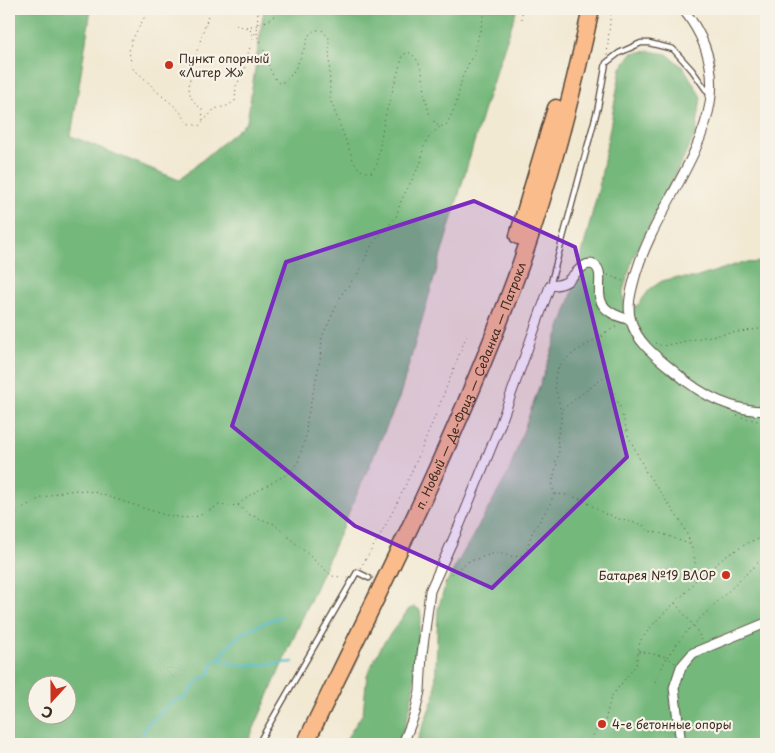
<svg xmlns="http://www.w3.org/2000/svg" width="775" height="753" font-family="'Playpen Sans',sans-serif">
<rect width="100%" height="100%" fill="#f7f3e8"/>
<filter id="ink" filterUnits="userSpaceOnUse"><feTurbulence type="fractalNoise" baseFrequency=".02" numOctaves="2"/><feDisplacementMap in="SourceGraphic" scale="10" xChannelSelector="R" yChannelSelector="G"/><feConvolveMatrix kernelMatrix="1 2 1 2 8 2 1 2 1" color-interpolation-filters="sRGB"/></filter>
<filter id="wash" filterUnits="userSpaceOnUse"><feTurbulence type="fractalNoise" baseFrequency=".0096" numOctaves="4" result="noise"/><feDisplacementMap in="SourceGraphic" scale="20" xChannelSelector="R" yChannelSelector="G"/><feGaussianBlur stdDeviation="1.12" result="paint"/><feColorMatrix in="noise" values="0 0 0 0 0 0 0 0 0 0 0 0 0 0 0 0 0 1.4 0 .05"/><feComposite in="paint" operator="in"/></filter>
<g filter="url(#wash)">
<rect width="100%" height="100%" fill="#f2e9d3"/>
<path fill="#74b87c" stroke="#58714d" fill-rule="evenodd" d="M9,9H91L71,136L179,180L247,122L264,9H517L485,105L399,398L247,744H9ZM38,686H68V716H38Z
M649,51L667,54L684,68L701,97L696,133L633,258L623,291L624,305L629,309L638,305L650,289L662,281L674,278H695L741,263L766,262V744H416L435,694L438,609L446,583L508,474L571,297L599,187L621,68L632,53Z
M415,607L420,610L421,618C413,660 418,705 397,744H343L363,713L367,675L382,645L409,609Z"/>
<g fill="none" stroke-linecap="round" stroke-linejoin="round">
<path stroke="#4eb8cc" stroke-width="2.5" d="M220,658C234,671 275,663 293,662
M138,744L147,725L158,716L169,703L185,698L198,681L209,675L213,662C224,656 229,645 238,637C250,627 267,622 281,616"/>
</g>
</g>
<g filter="url(#ink)">
<g fill="none" stroke-linecap="round" stroke-linejoin="round">
<defs>
<path id="lane" d="M550,286L598,107L606,63L619,53L641,43H649L673,49L692,70L709,94
M258,744L357,572L369,578"/>
<path id="street" d="M683,9C759,104 663,183 636,273C632,288 626,306 631,321C637,343 658,358 675,372C701,395 731,411 766,411
M403,744L415,713L420,691L422,654L430,591L460,524L499,428L550,286C556,285 561,285 566,282C574,277 583,260 594,265C606,272 594,293 603,305C609,314 621,317 630,320
M681,744L674,688L681,667L693,653L766,623"/>
<g id="highway">
<path d="M518,236L556,108"/>
<path id="s1" d="M305,744C379,592 456,440 515,280C547,192 571,101 591,9"/>
</g>
</defs>
<use href="#lane" stroke="#564739" stroke-width="7"/>
<use href="#street" stroke="#564739" stroke-width="11"/>
<use href="#highway" stroke="#564739" stroke-width="19"/>
<path stroke="#564739" stroke-width="1" stroke-dasharray="1 4" stroke-linecap="butt" d="M149,9L132,40L129,51L132,68C143,76 151,86 161,95C173,105 180,109 187,123L199,126C204,119 210,116 214,109L227,106L235,101L236,86L244,72L249,50L253,40L252,32
M522,19V9
M236,25C272,32 259,63 279,83C294,82 304,48 309,35L315,30H322L329,38L330,99L354,162C359,170 363,173 372,172L377,164L384,120L403,55L408,52C433,64 416,111 440,127L447,124L456,105L462,78L474,52L486,9
M246,27L258,25L273,18L276,9
M257,34L258,9
M607,55L611,9
M203,120L202,109C197,105 192,101 190,94C185,79 204,33 208,15L205,9
M608,275L625,282
M606,332L600,340L599,346L601,358L621,410L628,435L646,472L681,522L690,541L695,560V580
M606,332L618,326
M655,343L662,346L705,337L766,328
M560,408C559,400 556,393 555,385C552,357 585,349 603,334
M737,416L766,423
M555,494L567,495L581,499L605,514L611,515L615,518L643,525L649,531L663,534L691,545
M238,505L248,514L274,524L332,576L348,578
M9,521L22,508L39,499L56,493L76,490L94,492L165,515L185,518L199,516L219,505L231,506L238,505L250,495L289,473L298,462L306,435L307,420L320,361L322,337L342,294L359,272L372,244L396,217L401,201L421,162L423,149L430,135L440,127
M360,568C407,497 437,410 468,332
M444,580L467,562L492,554L498,553L515,557L522,555L526,551L532,533L549,506L554,494C551,484 554,474 557,464L555,463L559,454L557,438L561,422V410L607,375
M675,603L694,626L702,640
M639,651L667,657L654,684
M675,663L667,657L687,631L766,555
M588,744L597,729L605,721L611,697L636,665L640,641L656,621L687,591L695,581L725,557L751,541L766,537"/>
<use href="#lane" stroke="#fff" stroke-width="4.5"/>
<use href="#street" stroke="#fff" stroke-width="9"/>
<use href="#highway" stroke="#fabc8b" stroke-width="16"/>
</g>
</g>
<path fill="#7b2cbf" fill-opacity="0.2" stroke="#7b2cbf" stroke-width="4" stroke-linejoin="round" d="M474,201L575,247L627,457L492,588L355,526L232,426L286,262Z"/>
<g fill="#c8321e" stroke="#f7f3e8" stroke-width="2">
<circle cx="169" cy="65" r="5"/>
<circle cx="726" cy="575" r="5"/>
<circle cx="602" cy="724" r="5"/>
</g>
<g text-anchor="middle" dominant-baseline="central" stroke-width="4.5" stroke-linejoin="round" paint-order="stroke">
<g font-size="12" fill="#3b2a1e" stroke="#f7f3e8" text-anchor="start">
<text x="179" y="58">Пункт опорный<tspan x="179" dy="14">«Литер Ж»</tspan></text>
<text x="716" y="575" text-anchor="end">Батарея №19 ВЛОР</text>
<text x="612" y="724">4-е бетонные опоры</text>
</g>
<g font-size="12" fill="#3b2a1e" stroke="#f7f3e8">
<text stroke="none"><textPath href="#s1" startOffset="395">п. Новый — Де-Фриз — Седанка — Патрокл</textPath></text>
</g>
</g>
<rect width="775" height="753" fill="none" stroke="#f7f3e8" stroke-width="30"/>
<g transform="translate(52 700) rotate(201)"><circle r="24" fill="#f7f3e8" stroke="#aca397"/>
<path d="M0-4L9 19L0 12L-9 19Z" fill="#c8321e"/>
<text y="-8" font-size="14" font-weight="bold" text-anchor="middle" fill="#3b2a1e">С</text>
</g>
</svg>
